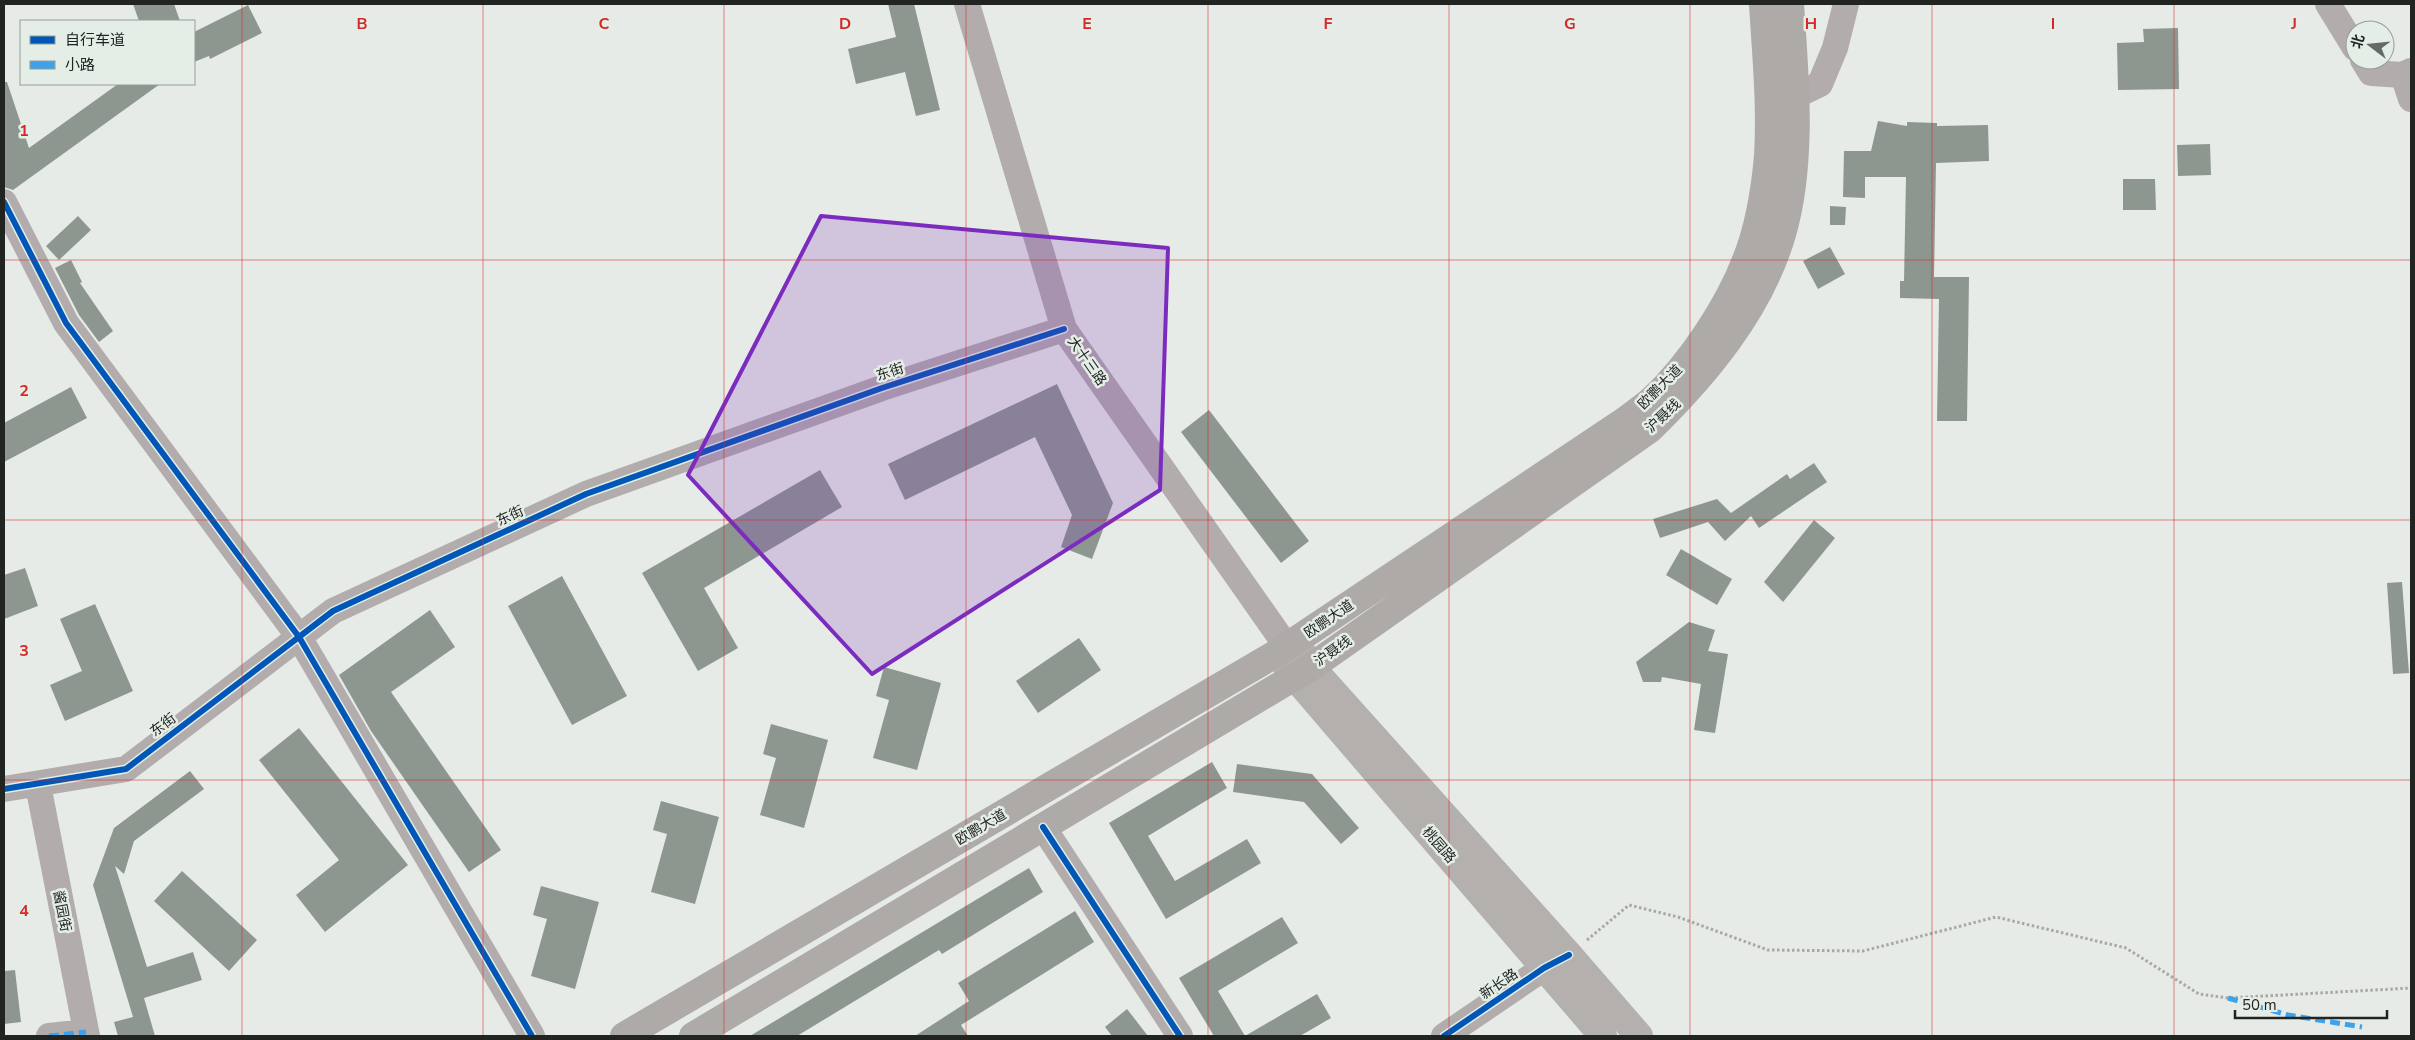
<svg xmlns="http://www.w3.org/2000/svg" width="2415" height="1040" font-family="'Nunito Sans','Noto Sans SC',sans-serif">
<rect width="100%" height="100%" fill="#e6ebe7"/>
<path fill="#8d9790" d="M133,4H174L180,21H139Z
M888,4H914L940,110L916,116L905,72L856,84L848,49L896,37Z
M248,5L262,33L210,59L209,56L194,62V32Z
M2178,28L2179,89L2118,90L2117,43L2144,42L2143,29Z
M4,82H7L29,148L118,84H160L13,190L4,187Z
M1878,121L1907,126V122L1937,123V126L1988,125L1989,161L1936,163L1934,277H1969L1967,421H1937L1939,299L1900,298V281H1904L1906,177H1865V198L1843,197L1844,151H1871Z
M2210,144L2211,175L2178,176L2177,145Z
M2123,179H2155L2156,210H2123Z
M1830,206L1846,207L1845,225H1830Z
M78,216L91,230L59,260L46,246Z
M1830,247L1845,274L1818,289L1803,261Z
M71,260L82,282L80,283L113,331L99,342L79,315L55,268Z
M1057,384L1113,503L1092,559L1061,547L1072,515L1035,437L905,500L888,464Z
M71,387L87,418L4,462V423Z
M1209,410L1309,541L1281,563L1181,432Z
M1814,463L1827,482L1759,528L1751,516L1725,541L1708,522L1660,538L1653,519L1717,499L1731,513L1787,474L1790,479Z
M820,470L842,507L704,588L738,648L698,671L642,573Z
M1814,520L1835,538L1783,602L1764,582Z
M1681,549L1732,579L1717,605L1666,575Z
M25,568L38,606L4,619V575Z
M562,576L627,696L572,725L508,606Z
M2402,582L2409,673L2393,674L2387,583Z
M95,604L133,691L65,721L50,685L82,671L60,619Z
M430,610L455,647L391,692L501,850L469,872L371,731L339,675Z
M1689,622L1715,630L1708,651L1728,654L1715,733L1694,730L1701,684L1662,677L1661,682H1643L1636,662Z
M1079,638L1101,670L1038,713L1016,681Z
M884,667L941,683L917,770L873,758L889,700L876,696Z
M771,724L828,740L804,828L760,815L776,758L763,754Z
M299,728L408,865L325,932L296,895L339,860L259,760Z
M1212,762L1227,788L1148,836L1175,881L1247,839L1261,863L1166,919L1109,823Z
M1237,764L1312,774L1359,828L1341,844L1304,802L1233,792Z
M190,771L204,789L134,841L124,874L115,866L147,967L193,952L202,980L144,998L155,1036H118L114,1022L133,1017L93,885L114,828Z
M661,801L719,817L695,904L651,892L667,834L653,830Z
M1029,868L1043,892L942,954L939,950L797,1036H750Z
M182,871L257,940L229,971L154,901Z
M541,886L599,902L575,989L531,976L547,919L533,915Z
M1075,911L1094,942L961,1025L968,1036H915L969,1001L958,983Z
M1282,917L1298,943L1218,991L1245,1036H1214L1179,978Z
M15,970L21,1022L4,1024V971Z
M1317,994L1331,1018L1300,1036H1245Z
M1127,1009L1148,1036H1112L1105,1027Z"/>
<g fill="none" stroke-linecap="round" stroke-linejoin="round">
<path stroke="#aaa8a6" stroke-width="3" stroke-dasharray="2.5 2.5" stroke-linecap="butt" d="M1587,940L1629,905L1678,917L1768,950L1863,951L1996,917L2126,948L2199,994L2228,998L2411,988"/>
<path stroke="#b2adac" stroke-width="26" d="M967,4L1064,329L1287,647
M2328,4L2355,48
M2363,60L2371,73L2403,75L2411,71
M2403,75L2411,99
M1795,96L1820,84L1835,48L1846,4
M4,202L66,323L299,637L532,1036
M38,785L87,1036
M4,789L126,769L333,611L586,494L882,388L1064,329
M1043,827L1180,1036
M49,1036L86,1032
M1444,1036L1544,968L1564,957"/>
<path stroke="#b3b0ae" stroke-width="28" d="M1295,641L1311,667L1569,955L1639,1036
M1277,653L1294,676L1603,1036"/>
<path stroke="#aeaaa8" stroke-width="28" d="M624,1036L1277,653L1620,424C1631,416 1643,408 1653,399C1690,364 1728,307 1746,260C1759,228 1765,190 1768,156C1771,105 1766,54 1763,4
M693,1036L1311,667L1650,429C1705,375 1760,310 1782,234C1803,163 1795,76 1790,4"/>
<path stroke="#3ea2ea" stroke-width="5" stroke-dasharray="10 5" stroke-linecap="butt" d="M2228,998L2288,1015L2362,1027
M49,1036L86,1032"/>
<defs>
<path id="cycleway" d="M4,202L66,323L299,637L532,1036
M4,789L126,769L333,611L586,494L882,388L1064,329
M1043,827L1180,1036
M1444,1036L1544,968L1569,955"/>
</defs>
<use href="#cycleway" stroke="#e4ede6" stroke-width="9"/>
<use href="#cycleway" stroke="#0057b8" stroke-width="6"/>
</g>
<path fill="#7b2cbf" fill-opacity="0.2" stroke="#7b2cbf" stroke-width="4" stroke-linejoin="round" d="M821,216L1168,248L1160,490L872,674L688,475Z"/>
<path fill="none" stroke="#d62828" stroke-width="1" stroke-opacity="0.55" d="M242,4V1036M483,4V1036M724,4V1036M966,4V1036M1208,4V1036M1449,4V1036M1690,4V1036M1932,4V1036M2174,4V1036M4,260H2411M4,520H2411M4,780H2411"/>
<g text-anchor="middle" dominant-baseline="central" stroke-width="5" stroke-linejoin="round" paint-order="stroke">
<g font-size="14" fill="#212421" stroke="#e4ede6">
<text transform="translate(1087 361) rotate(55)">大十三路</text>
<text transform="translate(890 372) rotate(-18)">东街</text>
<text transform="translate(1660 387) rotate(-45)">欧鹏大道</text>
<text transform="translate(1663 416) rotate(-43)">沪聂线</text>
<text transform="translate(510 516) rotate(-25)">东街</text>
<text transform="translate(1329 619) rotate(-34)">欧鹏大道</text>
<text transform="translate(1333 651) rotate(-35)">沪聂线</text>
<text transform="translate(163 725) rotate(-37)">东街</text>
<text transform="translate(981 827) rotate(-30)">欧鹏大道</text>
<text transform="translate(1439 845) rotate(49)">桃园路</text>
<text transform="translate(62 911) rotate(79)">酱园街</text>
<text transform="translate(1499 984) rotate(-34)">新长路</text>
</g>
</g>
<g font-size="16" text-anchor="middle" font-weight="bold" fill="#d62828" stroke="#e4ede6" stroke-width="5" stroke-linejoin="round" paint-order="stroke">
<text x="362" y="29">B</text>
<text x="604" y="29">C</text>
<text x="845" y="29">D</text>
<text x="1087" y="29">E</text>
<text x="1328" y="29">F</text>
<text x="1570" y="29">G</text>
<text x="1811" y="29">H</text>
<text x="2053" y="29">I</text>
<text x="2294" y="29">J</text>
<text x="24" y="136">1</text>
<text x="24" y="396">2</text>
<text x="24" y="656">3</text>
<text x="24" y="916">4</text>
</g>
<rect width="2415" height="1040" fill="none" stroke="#212421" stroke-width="10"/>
<rect x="20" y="20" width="175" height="65" fill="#e4ede6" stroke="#969d97"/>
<rect x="30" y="36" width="25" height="8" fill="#0057b8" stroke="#969d97"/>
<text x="65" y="45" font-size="15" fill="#212421">自行车道</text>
<rect x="30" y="61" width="25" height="8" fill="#3ea2ea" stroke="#969d97"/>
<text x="65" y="70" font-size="15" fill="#212421">小路</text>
<g transform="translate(2370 45) rotate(286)"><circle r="24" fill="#e4ede6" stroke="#969d97"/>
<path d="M0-4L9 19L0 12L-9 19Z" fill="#666a66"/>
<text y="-8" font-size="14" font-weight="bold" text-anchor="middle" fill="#212421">北</text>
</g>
<path d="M2235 1010v8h152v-8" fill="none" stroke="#212421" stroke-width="2.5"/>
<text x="2242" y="1010" font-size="15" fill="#212421" stroke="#e4ede6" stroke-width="4" paint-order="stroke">50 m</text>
</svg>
